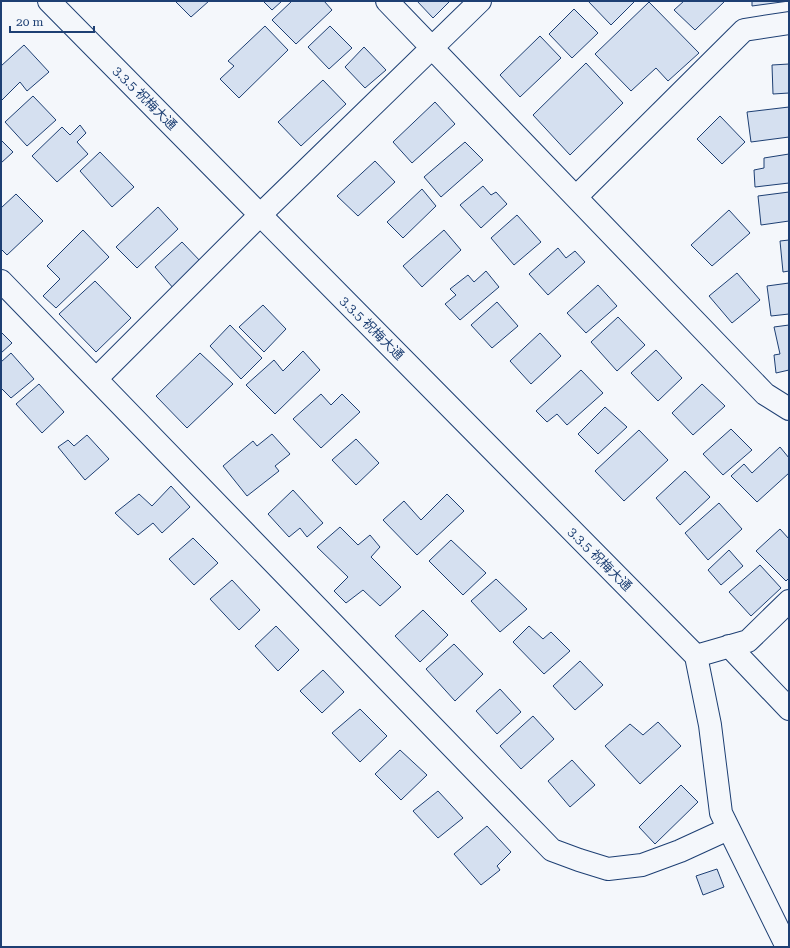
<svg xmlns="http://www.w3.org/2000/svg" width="790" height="948" font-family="'Roboto Serif','Noto Sans JP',serif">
<rect width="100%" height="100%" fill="#f4f7fb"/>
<path fill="#d5e0f0" stroke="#1d3f73" d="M175,1H209L191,17Z
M263,1H282L272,10Z
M292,1H324L332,10L296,44L272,20Z
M417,1H450L433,18Z
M588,1H635L611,25Z
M684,1H725L695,30L674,10Z
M752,1H789L752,6Z
M649,2L699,53L668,81L656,68L631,91L595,54Z
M574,9L598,33L572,58L549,34Z
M265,26L288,50L239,98L220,79L234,66L228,61Z
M330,26L352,48L329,69L308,47Z
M540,36L561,58L520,97L500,75Z
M24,45L49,72L27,91L20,82L1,101V66Z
M364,47L386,70L365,88L345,67Z
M586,63L623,103L570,155L533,115Z
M789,64V93L773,94L772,65Z
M323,80L346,104L301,146L278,122Z
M33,96L56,120L27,146L5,122Z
M435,102L455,124L412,163L393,142Z
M789,107V137L751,142L747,112Z
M720,116L745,142L722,164L697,139Z
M80,125L86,133L77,142L88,154L57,182L32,156L62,127L70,135Z
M1,140L13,152L1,163Z
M465,142L483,160L441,197L424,177Z
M100,152L134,187L112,207L80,171Z
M789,154V183L755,187L754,170L764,168V158Z
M375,161L395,182L358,216L337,196Z
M483,186L491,195L496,192L507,204L481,228L460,205Z
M422,189L436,206L403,238L387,222Z
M789,192V221L761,225L758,196Z
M16,194L43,221L7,255L1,249V208Z
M158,207L178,229L137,268L116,247Z
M729,210L750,233L712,266L691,245Z
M517,215L541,242L514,265L491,238Z
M83,230L109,257L56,308L43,296L60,279L47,266Z
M444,230L461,250L422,287L403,266Z
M789,240V271L783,272L780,241Z
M182,242L202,263L174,289L155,267Z
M558,248L566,258L575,251L585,262L548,295L529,274Z
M486,271L499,287L460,320L445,304L456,295L450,289L468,275L474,282Z
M737,273L760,300L732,323L709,296Z
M95,281L131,318L96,352L59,314Z
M789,283V314L771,316L767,286Z
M598,285L617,306L586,333L567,313Z
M497,302L518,326L492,348L471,325Z
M263,305L286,329L264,352L239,327Z
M618,317L645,345L617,371L591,342Z
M230,325L262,358L241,379L210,346Z
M789,325V370L776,373L774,355L780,354L774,327Z
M1,332L12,343L1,353Z
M540,333L561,356L531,384L510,361Z
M656,350L682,378L658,401L631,373Z
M303,351L320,370L275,414L246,385L274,360L283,371Z
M11,353L34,379L11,398L1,388V362Z
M200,353L233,384L187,428L156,396Z
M581,370L603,393L567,425L557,414L547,422L536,411Z
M39,384L64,412L42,433L16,404Z
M702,384L725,406L693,435L672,413Z
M321,394L331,405L342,394L360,412L321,448L293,419Z
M605,407L627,427L598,454L578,434Z
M731,429L752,450L723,475L703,454Z
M639,430L668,460L624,501L595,471Z
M272,434L290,454L275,466L279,471L247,496L223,466L253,441L257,446Z
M87,435L109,459L85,480L58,447L68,440L74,446Z
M356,439L379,463L356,485L332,460Z
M780,447L789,458V473L757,502L731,476L744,464L752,473Z
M685,471L710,497L680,525L656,498Z
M171,486L190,507L162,533L153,523L138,535L115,513L139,494L152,506Z
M293,490L323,523L307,537L300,528L289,537L268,514Z
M447,494L464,511L417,555L383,520L404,501L421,520Z
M719,503L742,529L708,560L685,533Z
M340,527L358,545L370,535L380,547L371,557L401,587L380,606L363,590L346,603L334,591L348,577L317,547Z
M780,529L789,539V578L786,581L756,551Z
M193,538L218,563L194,585L169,559Z
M451,540L486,573L463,595L429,561Z
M729,550L743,566L721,585L708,570Z
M760,565L781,588L751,616L729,592Z
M496,579L527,609L500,632L471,601Z
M232,580L260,610L239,630L210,599Z
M423,610L448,635L420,662L395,636Z
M276,626L299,650L278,671L255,646Z
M529,626L543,639L551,632L570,651L544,674L513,642Z
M454,644L483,674L455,701L426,669Z
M580,661L603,685L575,710L553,686Z
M323,670L344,692L322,713L300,691Z
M500,689L521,712L497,734L476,711Z
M360,709L387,736L360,762L332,733Z
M533,716L554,739L521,769L500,746Z
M658,722L681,746L640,784L605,746L630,724L643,735Z
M400,750L427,775L401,800L375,774Z
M572,760L595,785L570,807L548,781Z
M681,785L698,802L655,844L639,827Z
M438,791L463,818L438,838L413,811Z
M487,826L511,852L497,866L500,870L481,885L454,854Z
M717,869L724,887L703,895L696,876Z"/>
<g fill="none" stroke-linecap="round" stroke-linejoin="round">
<defs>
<path id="minor" d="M49,1L696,656
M387,1L765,394L789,409
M576,197L744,30L789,23
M1,281L552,850L579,860L608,869L642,865L680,851L728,829
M96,379L260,215L480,1
M729,646L789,709
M696,656L710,725L721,813L787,947
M696,656L748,641L789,601"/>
</defs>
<use href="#minor" stroke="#1d3f73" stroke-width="24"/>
<use href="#minor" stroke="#f4f7fb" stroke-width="22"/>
</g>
<g text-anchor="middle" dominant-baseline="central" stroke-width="3" stroke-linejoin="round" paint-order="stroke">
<g font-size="13" fill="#1d3f73" stroke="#f4f7fb">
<text transform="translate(145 98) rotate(45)">3.3.5 祝梅大通</text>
<text transform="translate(372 328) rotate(45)">3.3.5 祝梅大通</text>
<text transform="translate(600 559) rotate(45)">3.3.5 祝梅大通</text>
</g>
</g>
<rect width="790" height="948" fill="none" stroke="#1d3f73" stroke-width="4"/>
<path d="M10 26v6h84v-6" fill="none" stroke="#1d3f73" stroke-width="2"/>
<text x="16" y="26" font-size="12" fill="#1d3f73" stroke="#f4f7fb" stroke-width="3" paint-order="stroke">20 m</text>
</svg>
